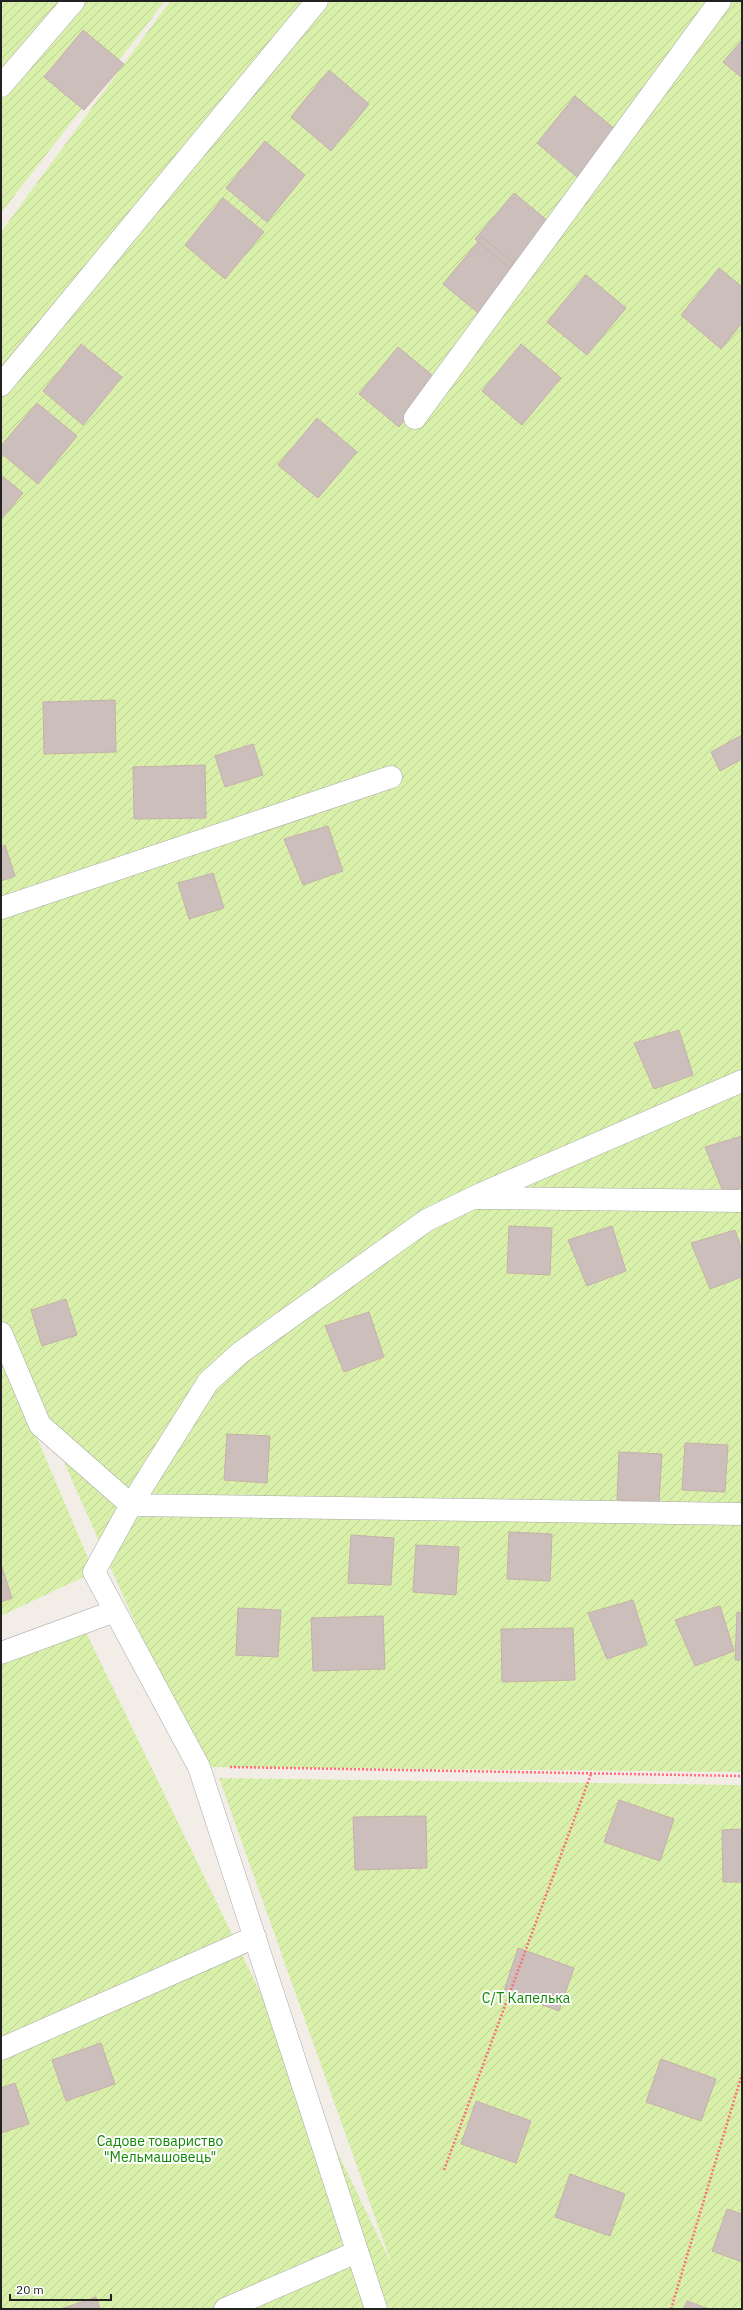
<svg xmlns="http://www.w3.org/2000/svg" width="743" height="2310" font-family="'IBM Plex Sans',sans-serif">
<defs>
<pattern id="garden-furrows" width="10" height="10" patternUnits="userSpaceOnUse"><rect width="10" height="10" fill="#d9f0ab"/><path d="M-1 1l2-2M0 10L10 0M9 11l2-2" fill="none" stroke="#bace93"/></pattern>
</defs>
<rect width="100%" height="100%" fill="#f3ede8"/>
<path fill="url(#garden-furrows)" d="M1,1H165L1,213Z
M170,1H742V1772L199,1767L1,1320V232Z
M1,1353L94,1572L1,1616Z
M82,1624L392,2265L219,1778L742,1785V2309H1V1660Z"/>
<path fill="#cbbebb" stroke="#c6b1a9" d="M83,30L124,64L84,110L44,77Z
M742,40V78L723,62Z
M329,70L369,104L331,151L291,117Z
M575,96L616,130L577,177L537,143Z
M265,141L305,175L267,222L226,188Z
M514,193L554,226L515,273L475,239Z
M223,198L264,232L225,279L185,245Z
M482,237L522,270L483,317L443,284Z
M719,268L742,287V323L721,349L681,315Z
M586,275L626,308L587,355L547,322Z
M81,344L122,377L83,425L43,391Z
M521,344L561,378L522,425L482,391Z
M398,347L438,380L399,427L359,394Z
M37,403L77,436L38,484L1,453V446Z
M317,418L357,452L318,498L278,465Z
M1,475L23,493L1,520Z
M115,700L116,752L44,754L43,702Z
M742,735V759L720,771L711,752Z
M253,744L263,775L225,787L215,756Z
M205,765L206,818L134,819L133,767Z
M328,826L343,871L303,885L284,839Z
M5,845L15,876L1,881V847Z
M213,873L224,908L189,919L178,883Z
M679,1030L693,1075L654,1089L634,1043Z
M742,1136V1187L724,1194L705,1147Z
M509,1226L552,1228L550,1275L507,1273Z
M612,1226L626,1271L587,1286L568,1240Z
M735,1230L742,1250V1277L710,1289L691,1243Z
M66,1299L77,1335L42,1346L31,1310Z
M369,1312L384,1357L344,1372L325,1326Z
M227,1434L270,1436L267,1483L224,1480Z
M685,1443L728,1445L725,1492L682,1490Z
M619,1452L662,1454L659,1502L617,1500Z
M509,1532L552,1534L550,1581L507,1579Z
M351,1535L394,1538L391,1585L348,1583Z
M416,1545L459,1547L456,1595L413,1592Z
M1,1564L12,1598L1,1602Z
M633,1600L647,1645L607,1659L588,1613Z
M720,1606L734,1651L695,1666L675,1620Z
M238,1608L281,1610L278,1657L236,1655Z
M737,1612L742,1613V1660H735Z
M383,1616L385,1669L313,1671L311,1618Z
M573,1628L575,1680L502,1682L501,1629Z
M619,1800L674,1819L660,1861L604,1842Z
M426,1816L427,1868L355,1870L353,1817Z
M742,1829V1882H723L722,1830Z
M518,1948L574,1968L559,2011L504,1991Z
M101,2043L115,2084L66,2101L52,2060Z
M661,2059L716,2079L701,2121L646,2102Z
M15,2083L29,2124L1,2133V2088Z
M476,2101L531,2121L516,2163L461,2144Z
M570,2174L625,2194L610,2236L555,2217Z
M727,2209L742,2214V2262L712,2251Z
M96,2297L100,2309H61Z
M687,2301L709,2309H684Z"/>
<g fill="none" stroke-linecap="round" stroke-linejoin="round">
<defs>
<path id="minor" d="M1,86L74,1
M1,385L317,1
M415,418L720,1
M1,908L391,777
M478,1198L742,1201
M1,1333L40,1425L131,1505L742,1514
M1,1653L115,1611
M1,2049L255,1937
M225,2309L357,2252
M376,2309L199,1767L94,1572L131,1505L208,1382L240,1353L427,1220L483,1193L742,1081"/>
</defs>
<use href="#minor" stroke="#a9a9a9" stroke-width="23"/>
<path stroke="#ff6d78" stroke-width="2.5" stroke-dasharray="2 2" stroke-linecap="butt" d="M230,1767L742,1776
M444,2170L591,1774
M671,2309L742,2074"/>
<use href="#minor" stroke="#fff" stroke-width="22"/>
</g>
<g text-anchor="middle" dominant-baseline="central" stroke-width="4" stroke-linejoin="round" paint-order="stroke">
<g font-size="14" fill="#0f8803" stroke="#fff">
<text x="526" y="1998">С/Т Капелька</text>
<text x="160" y="2141">Садове товариство<tspan x="160" dy="16">"Мельмашовець"</tspan></text>
</g>
</g>
<rect width="743" height="2310" fill="none" stroke="#222222" stroke-width="4"/>
<path d="M10 2294v6h101v-6" fill="none" stroke="#222222" stroke-width="2"/>
<text x="16" y="2294" font-size="12" fill="#222222" stroke="#ffffff" stroke-width="3" paint-order="stroke">20 m</text>
</svg>
